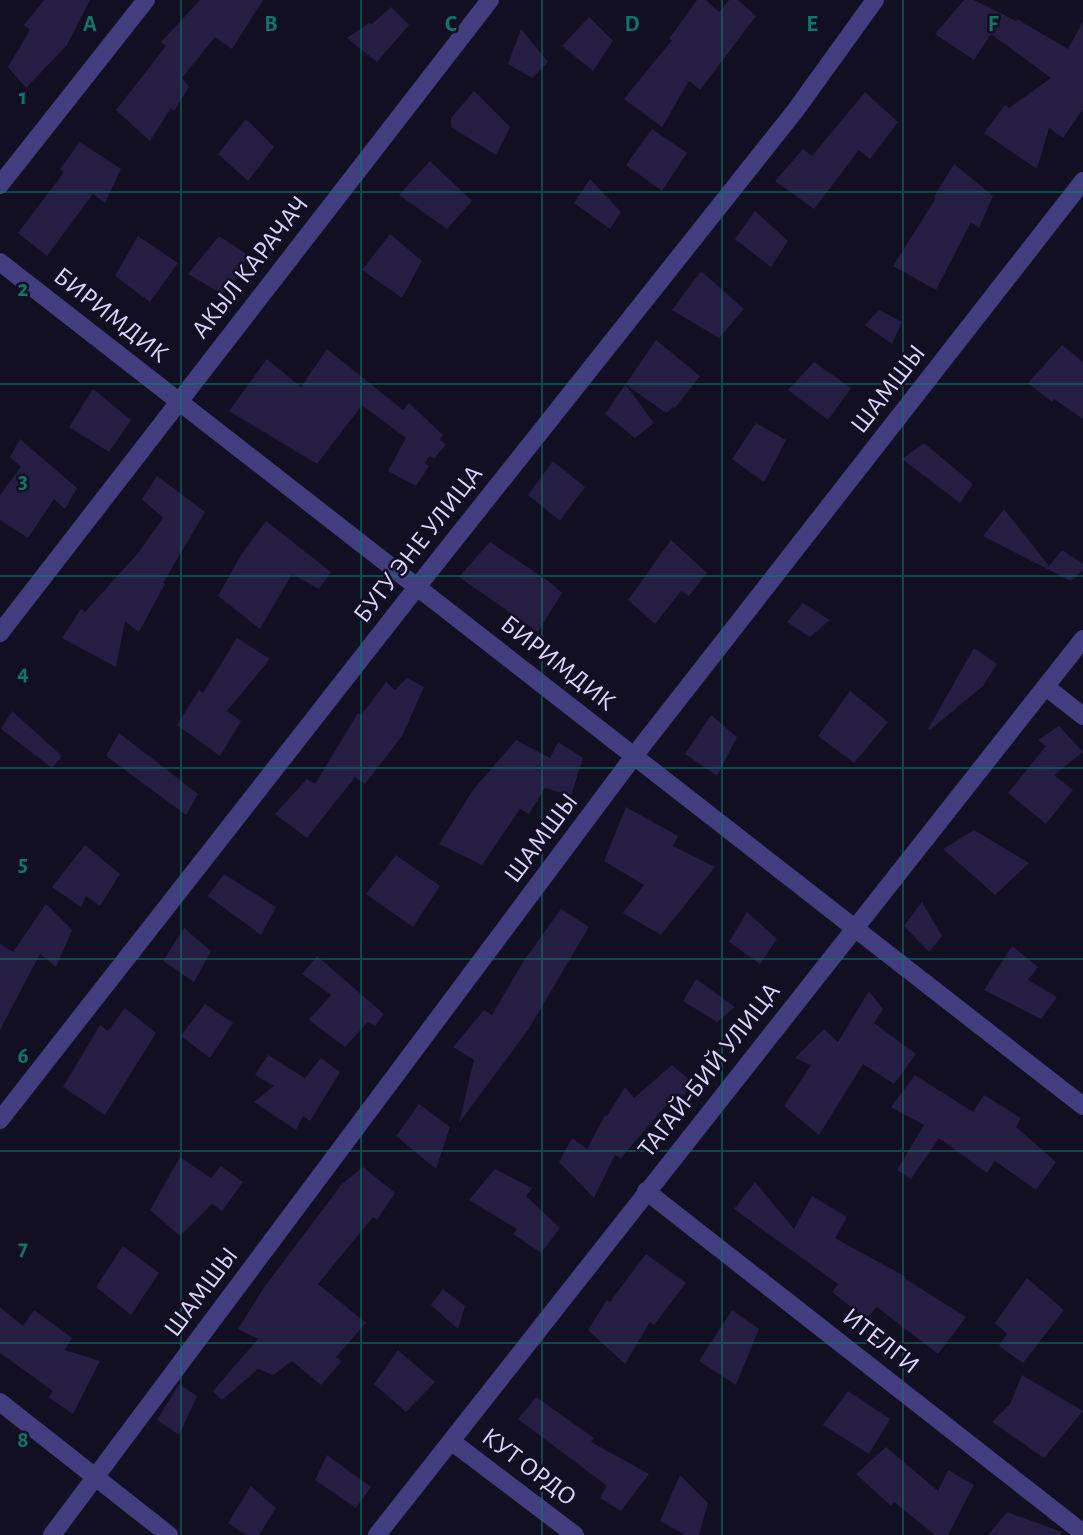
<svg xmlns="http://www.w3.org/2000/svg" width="1083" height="1535" font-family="'Alegreya Sans',sans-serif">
<rect width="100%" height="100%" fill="#130f22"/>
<path fill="#251d42" d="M44,0H90L67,45L26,88L8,67L30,30L24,25Z
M200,0H263L232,49L215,37L182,78L189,87L174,111L171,108L150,141L116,110L166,46L161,42Z
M697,0H706L719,12L729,0H738L756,16L700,90L689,81L662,127L624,99L672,40L669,39Z
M964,0H974L1016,21L1017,19L1068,49L1083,21V109L1063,138L1049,128L1037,169L984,133L1005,105L1009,108L1051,78L991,34L974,60L935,34Z
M391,7L409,25L377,62L347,38L369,23L372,24Z
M589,17L613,41L593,71L562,46Z
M521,29L548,62L532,78L508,64Z
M474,91L510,127L496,155L451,127V118Z
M865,92L898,122L870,159L859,150L814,209L775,181L803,149L812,156Z
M246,119L274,147L248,181L218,154Z
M652,129L687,153L662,191L626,165Z
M80,142L121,169L105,203L93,194L47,256L18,233L64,172L60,169Z
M430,161L472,201L447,229L399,195Z
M954,164L993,196L979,228L971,222L936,290L893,266L936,198L934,197Z
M590,179L621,212L610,229L574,203Z
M755,211L788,241L771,267L735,239Z
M390,234L422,261L402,298L362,270Z
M138,236L178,263L150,302L115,276Z
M219,236L248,255L237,273L240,275L222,294L188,274Z
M701,271L744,309L719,338L672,310Z
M879,310L902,322L892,344L865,325Z
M656,340L700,376L675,408L674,407L666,413L625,384L654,423L635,438L605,414Z
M1062,345L1083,362V419L1054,399L1052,402L1028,383Z
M327,349L403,410L409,403L443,435L440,440L446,444L434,459L430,456L425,463L429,466L416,486L388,471L406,438L362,405L317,464L229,411L267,359L301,387Z
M814,362L851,388L828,420L788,390Z
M93,389L131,420L109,452L69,427Z
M756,423L786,440L764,482L732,459Z
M20,439L77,488L65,509L54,499L28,538L0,520V495L21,467L10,457Z
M924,443L973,484L960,503L902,459Z
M553,461L585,487L560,521L528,495Z
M157,476L205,512L163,583L165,584L139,632L125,621L116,667L62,638L81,609L85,612L139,552L163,518L142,499Z
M1004,509L1049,566L1062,550L1083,564V570L1071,581L983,536Z
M266,521L331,572L319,589L292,574L260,629L218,596L241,555Z
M671,540L707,573L689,596L681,591L655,624L628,600Z
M490,542L551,583L562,593L538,632L459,577Z
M803,603L830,620L810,637L787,622Z
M237,638L270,659L227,711L241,721L220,756L177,725L199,690L203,693Z
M974,648L997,664L983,686L930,730L928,729Z
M407,678L424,687L402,736L365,784L355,777L307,838L275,814L307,779L315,784L358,713L361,715L386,682L395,690Z
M850,691L888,722L854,763L818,736Z
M12,711L62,756L52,768L1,729Z
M711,715L737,737L717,776L685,754Z
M1059,726L1083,752L1054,775L1073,790L1046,824L1008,793L1046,746L1038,740Z
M119,733L198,794L186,815L106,756Z
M516,740L550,758L558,742L583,758L571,796L545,788L529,814L520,809L482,865L439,844L473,790Z
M626,807L678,836L673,846L715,867L661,935L623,913L644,885L604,861Z
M974,830L1029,863L995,895L943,849Z
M85,845L120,874L100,906L86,896L81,907L52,887Z
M396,855L440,886L413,927L366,894Z
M224,874L276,907L261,935L208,896Z
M922,902L942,936L929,952L904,926Z
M46,904L72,930L56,967L40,954L0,1030V944L13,952Z
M561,909L589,927L528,1030L459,1123L474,1060L453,1047L484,1010L492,1015L523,962Z
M747,912L777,939L760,964L729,942Z
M184,928L211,951L194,982L163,961Z
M1012,946L1038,967L1028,980L1057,997L1041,1019L984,990Z
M317,956L384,1014L375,1026L368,1022L345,1047L309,1020L331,995L302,974Z
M696,979L735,1007L717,1022L683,1001Z
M869,991L883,1009L874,1023L916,1054L894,1084L863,1064L819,1135L784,1106L811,1065L795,1058L824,1029L838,1042Z
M205,1004L233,1023L210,1058L181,1036Z
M125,1008L156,1033L105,1115L63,1087L100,1025L108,1031Z
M268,1055L305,1078L321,1058L340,1072L310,1121L303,1116L296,1130L254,1102L274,1086L255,1075Z
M672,1065L693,1083L680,1100L675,1095L621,1158L615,1155L594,1198L559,1162L572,1138L587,1149L605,1115L607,1116L625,1087L634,1098Z
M915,1075L973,1112L984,1095L1021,1118L1016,1127L1056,1162L1036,1190L995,1161L987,1173L939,1138L911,1179L897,1170L924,1125L891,1107Z
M419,1104L450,1127L436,1169L396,1136Z
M180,1157L211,1178L221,1166L243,1182L222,1211L212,1204L180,1236L150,1210Z
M363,1167L395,1193L377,1220L373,1217L318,1284L366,1323L336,1357L342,1361L321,1385L292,1361L273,1375L258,1369L222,1400L213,1391L258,1339L238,1329L265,1286L342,1184Z
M495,1169L532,1188L526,1196L560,1228L541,1253L513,1234L517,1229L469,1200Z
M755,1182L794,1229L812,1196L847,1217L835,1238L906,1277L904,1278L966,1317L938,1354L877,1307L866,1319L832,1292L838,1284L734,1209Z
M123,1246L159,1273L131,1315L96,1287Z
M646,1254L686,1283L654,1325L650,1322L625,1364L588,1330L607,1300L610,1302Z
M1027,1278L1064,1310L1023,1363L999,1346L1007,1334L995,1323Z
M443,1289L465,1306L458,1329L431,1305Z
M0,1307L23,1326L34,1310L72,1338L65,1350L100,1361L73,1414L48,1397L53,1391L0,1353Z
M732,1310L759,1329L736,1385L699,1361Z
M398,1350L435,1382L406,1412L374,1384Z
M1022,1375L1083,1411L1044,1458L992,1422L1010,1404Z
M179,1384L197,1396L179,1435L157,1420Z
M848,1391L890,1419L869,1454L823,1425Z
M536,1397L594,1438L591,1442L649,1474L621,1511L600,1498L607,1486L518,1419Z
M886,1447L938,1491L948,1470L974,1485L948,1535H935L894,1502L891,1506L856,1474Z
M327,1455L371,1487L356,1508L315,1480Z
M680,1475L708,1503L699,1535H685L660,1521Z
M251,1486L276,1508L259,1535H246L228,1523Z
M1007,1512L1062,1532L1061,1535H988Z"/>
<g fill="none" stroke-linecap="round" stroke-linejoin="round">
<path stroke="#423d7e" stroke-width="18" d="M0,185L146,0
M0,262L1083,1106
M0,633L490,0
M1046,687L1083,716
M0,1120L417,587L795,111L875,0
M646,1191L1083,1533
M0,1402L169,1535
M451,1441L575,1535
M52,1535L634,756L1083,181
M377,1535L1083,639"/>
</g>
<path fill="none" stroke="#0f766e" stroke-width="2" stroke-opacity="0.55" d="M181,0V1535M361,0V1535M542,0V1535M722,0V1535M903,0V1535M0,192H1083M0,384H1083M0,576H1083M0,768H1083M0,959H1083M0,1151H1083M0,1343H1083"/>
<g text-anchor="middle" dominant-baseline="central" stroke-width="5" stroke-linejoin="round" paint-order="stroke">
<g font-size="26" fill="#d9d4fc" stroke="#130f22">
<text transform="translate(250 267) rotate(-52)">АКЫЛ КАРАЧАЧ</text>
<text transform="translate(111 315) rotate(38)">БИРИМДИК</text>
<text transform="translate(888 389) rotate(-52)">ШАМШЫ</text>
<text transform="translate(418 544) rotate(-52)">БУГУ ЭНЕ УЛИЦА</text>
<text transform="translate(558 663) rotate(38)">БИРИМДИК</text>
<text transform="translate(541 838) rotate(-53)">ШАМШЫ</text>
<text transform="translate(709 1070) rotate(-52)">ТАГАЙ-БИЙ УЛИЦА</text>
<text transform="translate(201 1292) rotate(-53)">ШАМШЫ</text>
<text transform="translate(881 1341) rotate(38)">ИТЕЛГИ</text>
<text transform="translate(529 1467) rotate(37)">КУТ ОРДО</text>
</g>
</g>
<g font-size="23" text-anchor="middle" font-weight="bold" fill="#0f766e" stroke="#130f22" stroke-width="5" stroke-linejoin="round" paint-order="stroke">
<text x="90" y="31">A</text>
<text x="271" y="31">B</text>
<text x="451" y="31">C</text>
<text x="632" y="31">D</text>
<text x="812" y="31">E</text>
<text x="993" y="31">F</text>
<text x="23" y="104">1</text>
<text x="23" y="296">2</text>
<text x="23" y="488">3</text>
<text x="23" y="680">4</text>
<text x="23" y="871">5</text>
<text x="23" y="1063">6</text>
<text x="23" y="1255">7</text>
<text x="23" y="1447">8</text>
</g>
</svg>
